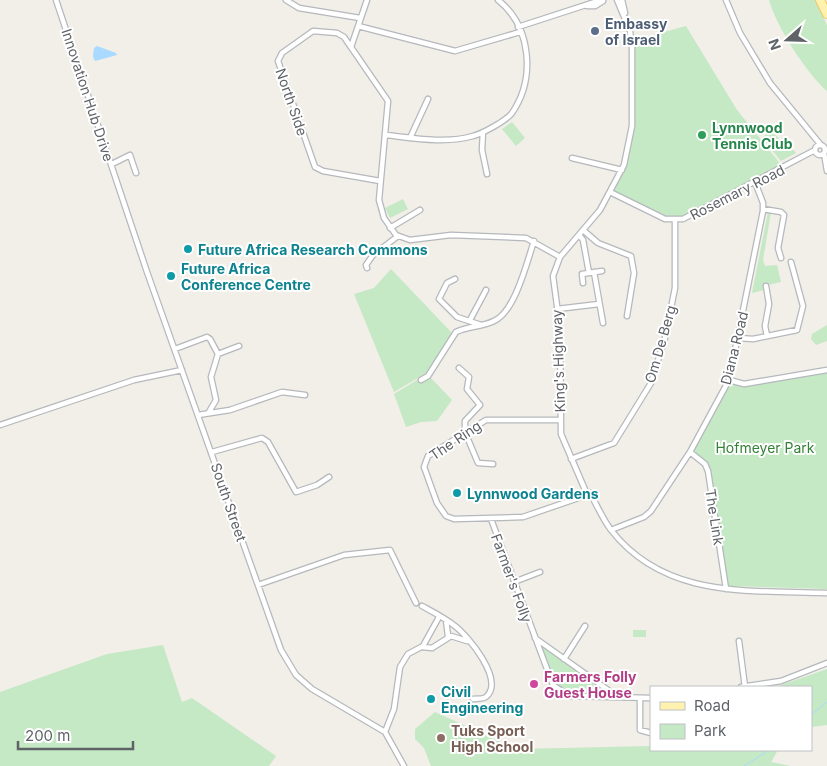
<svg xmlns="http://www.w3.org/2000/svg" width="827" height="766" font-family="Inter,sans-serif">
<rect width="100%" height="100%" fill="#f1efe8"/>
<path fill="#c5e8c5" d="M769,0H815L827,25V91C807,74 776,26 769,0Z
M686,26L737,110L782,166L685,216L669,217L614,191C640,145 634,91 635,40Z
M512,122L525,138L516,146L502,129Z
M771,130L780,140L770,147L762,138Z
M783,138L796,153L781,161L771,149Z
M403,199L408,209L390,218L385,208Z
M768,212H771L763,260L765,266L777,265L781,282L763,286L764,290L752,293Z
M391,269L452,333L428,372L394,392L354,294L374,288Z
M827,325V341L816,345L811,339L812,334Z
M827,372V589L728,586L706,466L690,452L729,380L743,386Z
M430,377L452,400L437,421L421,422L406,427L394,394L417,380L420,384Z
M633,630H646V637H633Z
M163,645L182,702L192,698L276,756L269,766H0V692L107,654Z
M539,645H542L608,693L568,692L553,682Z
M827,669V725L811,727V687H782L781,685Z
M435,712L516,749L651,746V750H778L771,762L791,766H431L424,748L415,739V729Z"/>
<path fill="#aadaff" d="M97,46L116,53L117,55L95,61L93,57L94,48Z"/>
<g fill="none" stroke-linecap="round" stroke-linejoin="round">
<path stroke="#aadaff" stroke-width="1" d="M811,715L827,702
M744,766L769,750"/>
<defs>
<path id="street" d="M56,0L147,272L281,650L296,675L312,689L385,732L404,766
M286,0L299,8L360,18
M622,0L625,13
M726,0L740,33L770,83L820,144
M587,6H595L603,1
M358,26L455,51L520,32
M518,27L601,0
M351,47L367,0
M483,132L482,150L487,174
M386,135C413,138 446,144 473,136C482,134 507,120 512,113C536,78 531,26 498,0
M410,138L428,99
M815 150a5 5 0 1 1 10 0a5 5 0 1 1-10 0Z
M824,153L827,171
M572,158L622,170
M112,164L130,155L136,173
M380,181L323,171L315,167L278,61L282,53L313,31L337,33L344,37L388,101L379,200L384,218L396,235L410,240L451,235L526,238L560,257
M610,192L665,219H683L815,150
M763,209L781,212L784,215L778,248L781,258
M390,228L420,210
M583,230L598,243L631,256L634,273L627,316
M579,235L583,240L589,273
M367,268L366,265L373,255L398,236
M594,272L603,323
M455,279L447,283L439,299L457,317L481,325
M583,283L582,274L602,271
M766,286L769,304L765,326L767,336
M557,309L599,304
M470,320L486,290
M738,338L753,339L797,330L803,306L791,262
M175,349L207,337L210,339L218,354L239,346
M459,368L469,377L467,389L480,405L465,421V432L478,463L493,464
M421,380L428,376L456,332C468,326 482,327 494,321C515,312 527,262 534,241
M729,380L744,384L827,370
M209,412L216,400L211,377L218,354
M198,415L230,410L282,392L305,395
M560,420H486L428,456L424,467L437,503L446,516L454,519L523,517L587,495
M0,425L134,380L182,370
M212,452L262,438L268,442L296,492L317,485L329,477
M690,452L705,464L708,471L726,589
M571,459L614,443L651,383L665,338L675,288V220
M586,492L561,434L560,328L553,276L560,257L600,210L624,165L632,126V47L630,31L617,0
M590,493C597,505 602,518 611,530C665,599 748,590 827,593
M491,519L553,685L569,696L651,698
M611,530L644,517L651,511L690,452L729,380L763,211V203L755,182
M514,582L540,572
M258,585L344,555L390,550L416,603
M422,606C433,612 445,618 455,626C468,636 504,679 487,696C484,700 477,698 473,699
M446,620L448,636
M535,638L618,697
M739,641L745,687
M422,647L432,648L451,636L467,641
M564,659L585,626
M741,687L781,681L827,663
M640,698V730L651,733
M385,732L394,709L400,667L408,654L423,646L439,617"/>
<path id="primary" d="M820,0L827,14"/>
</defs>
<use href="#street" stroke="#b5b8bc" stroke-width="7"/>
<use href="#primary" stroke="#f2c960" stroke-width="10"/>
<use href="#street" stroke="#fff" stroke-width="4.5"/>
<use href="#primary" stroke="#fff2af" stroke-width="8"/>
</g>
<circle fill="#5c6f8a" stroke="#fff" stroke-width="2" cx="595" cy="31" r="5"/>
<circle fill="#2e9e5b" stroke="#fff" stroke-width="2" cx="702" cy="135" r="5"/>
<g fill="#0f9aa8" stroke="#fff" stroke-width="2">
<circle cx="188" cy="249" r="5"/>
<circle cx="171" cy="276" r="5"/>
<circle cx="457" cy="493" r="5"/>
<circle cx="431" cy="699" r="5"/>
</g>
<circle fill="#d1479c" stroke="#fff" stroke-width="2" cx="534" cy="684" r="5"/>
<circle fill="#8d6e63" stroke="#fff" stroke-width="2" cx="441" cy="738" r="5"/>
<g text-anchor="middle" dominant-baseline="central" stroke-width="4" stroke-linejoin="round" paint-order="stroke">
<g font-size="14" font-weight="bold" fill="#4e5e75" stroke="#fff" text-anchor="start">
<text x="605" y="23">Embassy<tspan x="605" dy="16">of Israel</tspan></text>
</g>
<g font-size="14" fill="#5f6368" stroke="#fff">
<text transform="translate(88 95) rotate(72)">Innovation Hub Drive</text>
<text transform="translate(292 102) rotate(71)">North Side</text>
<text transform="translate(737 192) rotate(-27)">Rosemary Road</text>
<text transform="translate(660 344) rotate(-74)">Om De Berg</text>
<text transform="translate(734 348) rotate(-76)">Diana Road</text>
<text transform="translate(558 361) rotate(-92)">King's Highway</text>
<text transform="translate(455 440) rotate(-34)">The Ring</text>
<text transform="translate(229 502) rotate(71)">South Street</text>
<text transform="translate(715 517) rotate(81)">The Link</text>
<text transform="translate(512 578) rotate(70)">Farmer's Folly</text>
</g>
<g font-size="14" font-weight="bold" fill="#27864d" stroke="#fff" text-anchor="start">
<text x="712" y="127">Lynnwood<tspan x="712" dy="16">Tennis Club</tspan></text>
</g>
<g font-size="14" font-weight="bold" fill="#0d838f" stroke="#fff" text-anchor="start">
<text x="198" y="249">Future Africa Research Commons</text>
<text x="181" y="268">Future Africa<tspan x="181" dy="16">Conference Centre</tspan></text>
<text x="467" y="493">Lynnwood Gardens</text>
<text x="441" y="691">Civil<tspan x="441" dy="16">Engineering</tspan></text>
</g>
<g font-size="14" fill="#348238" stroke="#fff">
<text x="765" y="447">Hofmeyer Park</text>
</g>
<g font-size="14" font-weight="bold" fill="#b23c85" stroke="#fff" text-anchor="start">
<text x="544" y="676">Farmers Folly<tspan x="544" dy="16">Guest House</tspan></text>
</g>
<g font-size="14" font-weight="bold" fill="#785e54" stroke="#fff" text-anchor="start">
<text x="451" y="730">Tuks Sport<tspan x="451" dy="16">High School</tspan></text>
</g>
</g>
<rect x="650" y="686" width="162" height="65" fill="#ffffff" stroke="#bfc1c3"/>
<rect x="660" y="702" width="25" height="8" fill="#fff2af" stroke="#bfc1c3"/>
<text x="694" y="711" font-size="15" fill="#5f6368">Road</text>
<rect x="660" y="724" width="25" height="15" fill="#c5e8c5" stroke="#bfc1c3"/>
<text x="694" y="736" font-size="15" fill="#5f6368">Park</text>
<g transform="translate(787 40) rotate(250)" stroke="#ffffff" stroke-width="4" paint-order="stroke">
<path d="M0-4L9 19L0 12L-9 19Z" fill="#5f6368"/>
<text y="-8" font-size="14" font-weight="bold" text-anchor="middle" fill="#5f6368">N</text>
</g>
<path d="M18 741v8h115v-8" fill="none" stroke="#5f6368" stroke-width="2.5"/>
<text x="25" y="741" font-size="15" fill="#5f6368" stroke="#ffffff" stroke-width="4" paint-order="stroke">200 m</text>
</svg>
